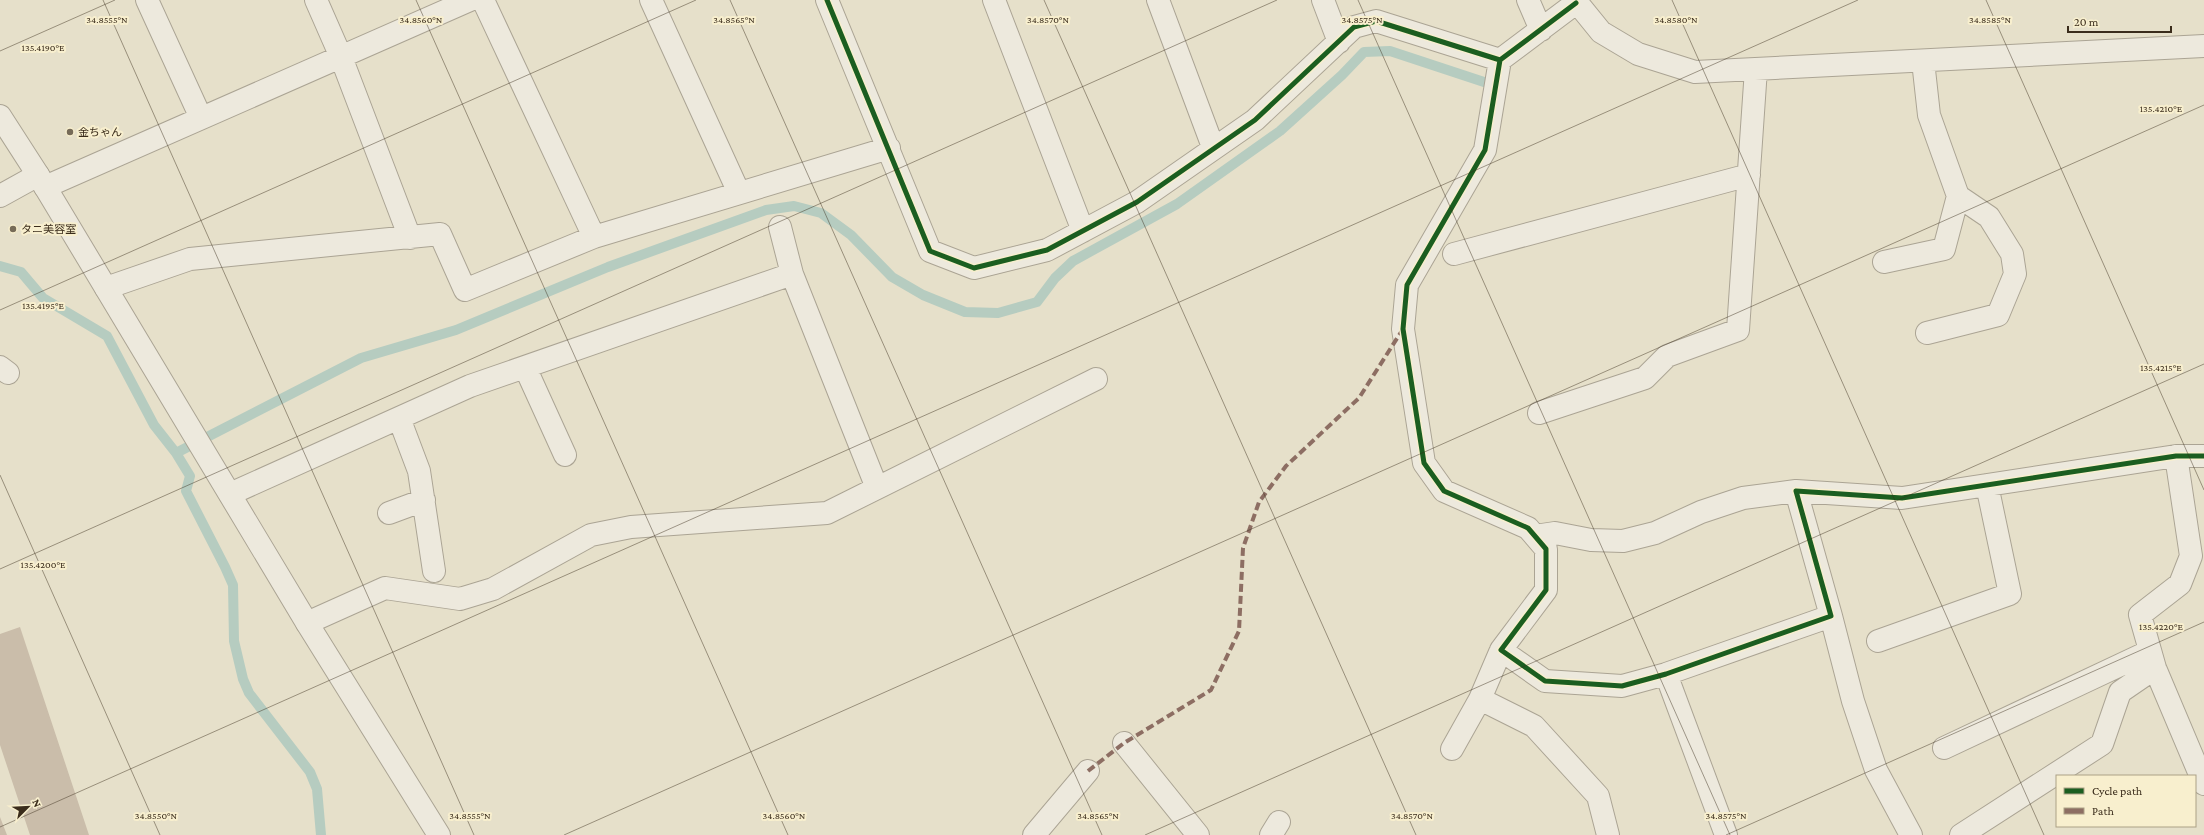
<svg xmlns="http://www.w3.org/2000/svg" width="2204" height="835" font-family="'Crimson Pro','Noto Sans JP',serif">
<rect width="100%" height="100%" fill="#e6e0ca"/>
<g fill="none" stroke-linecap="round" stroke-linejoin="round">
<path stroke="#b6ccc0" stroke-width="10" d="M0,266L21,272L43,298L107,336L154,425L176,453L190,476L186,491L225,567L233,585L234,641L243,679L249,693L310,772L317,789L321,835
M176,453L361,358L456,330L608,267L766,210L794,206L821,213L851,235L892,277L923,295L965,312L998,313L1037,302L1055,278L1073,261L1177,204L1280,131L1342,75L1364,52L1390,51L1484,82"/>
</g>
<path fill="#cabdaa" d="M20,627L89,835H30L0,745V634Z
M0,817L7,835H0Z"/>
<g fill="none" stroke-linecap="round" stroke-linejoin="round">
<defs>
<path id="minor" d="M147,0L201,118
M316,0L341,57L410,238
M483,0L594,237
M651,0L739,193
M827,0L930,251L974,268L1047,250L1137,202L1255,120L1354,27L1376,21L1500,60
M994,0L1083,231
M1158,0L1213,147
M1323,0L1339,42
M1528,0L1541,30
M1575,0L1601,32L1638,54L1695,72L2204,46
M1576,3L1500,60L1485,150L1407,285L1403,329L1424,463L1444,491L1528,528L1546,549V590L1501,650L1545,681L1622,686L1666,674L1831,616L1796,491L1902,498L2176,456H2204
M1923,61L1929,115L1958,196L1989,217L2012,254L2015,274L1998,315L1927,333
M45,187L470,0
M0,196L38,175
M780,227L792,274L877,488
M1454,254L1749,175
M1884,262L1944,249L1958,196
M106,288L190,259L440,234L465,290L594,237L889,148
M0,367L8,373
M525,367L565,455
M1539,413L1645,378L1667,356L1738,330L1756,69
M399,418L419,471L434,571
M2176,456L2191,556L2180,584L2140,615L2155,668L2204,784
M230,494L470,386L792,274
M389,513L424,500
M1535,536L1555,533L1591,540L1623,541L1655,533L1701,512L1743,498L1796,491
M1831,616L1853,701L1876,770L1911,835
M307,623L385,588L460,599L493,589L591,535L631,527L827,513L1096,379
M1878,641L2010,594L1987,485
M1666,674L1726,835
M1480,699L1534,726L1598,796L1608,835
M1124,743L1198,835
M1944,748L2150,651
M1452,749L1480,699L1501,650
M1034,835L1088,771
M1271,835L1279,822
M1961,835L2102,744L2120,692L2155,668"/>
<path id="tertiary" d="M0,116L38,175L307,623L439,835"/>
</defs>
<use href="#minor" stroke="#aba494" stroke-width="24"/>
<use href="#tertiary" stroke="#aba494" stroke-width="24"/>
<use href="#minor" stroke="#ede9dd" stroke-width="22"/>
<use href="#tertiary" stroke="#ede9dd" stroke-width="22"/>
<path stroke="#8d6e63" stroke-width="4" stroke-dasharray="8 4" stroke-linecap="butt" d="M1088,771L1124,743L1211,690L1239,631L1243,548L1259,502L1286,466L1359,398L1403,329"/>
<defs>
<path id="cycleway" d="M827,0L930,251L974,268L1047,250L1137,202L1255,120L1354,27L1376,21L1500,60
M1576,3L1500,60L1485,150L1407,285L1403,329L1424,463L1444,491L1528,528L1546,549V590L1501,650L1545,681L1622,686L1666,674L1831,616L1796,491L1902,498L2176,456H2204"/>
</defs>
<use href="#cycleway" stroke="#f8efce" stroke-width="8"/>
<use href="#cycleway" stroke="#1b5e20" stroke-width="5"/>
</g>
<path fill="none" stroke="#3a2c1b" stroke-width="1" stroke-opacity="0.45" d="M103,0L474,835M416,0L788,835M730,0L1102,835M1044,0L1416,835M1358,0L1730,835M1672,0L2044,835M1986,0L2204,490M0,51L115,0M0,310L696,0M0,475L160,835M0,569L1277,0M0,827L1858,0M564,835L2204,105M1145,835L2204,364M1726,835L2204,622"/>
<g fill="#766b58" stroke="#f8efce" stroke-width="1.5">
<circle cx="70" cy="132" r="4"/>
<circle cx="13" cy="229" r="4"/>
</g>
<g text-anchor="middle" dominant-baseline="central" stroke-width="4" stroke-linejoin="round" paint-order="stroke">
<g font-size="11" fill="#3a2c1b" stroke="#f8efce" text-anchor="start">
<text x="78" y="132">金ちゃん</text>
<text x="21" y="229">タニ美容室</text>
</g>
</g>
<g font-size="10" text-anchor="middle" fill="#3a2c1b" stroke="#f8efce" stroke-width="4" stroke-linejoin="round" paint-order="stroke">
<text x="421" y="23">34.8560°N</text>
<text x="1048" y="23">34.8570°N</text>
<text x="1362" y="23">34.8575°N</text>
<text x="107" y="23">34.8555°N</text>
<text x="734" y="23">34.8565°N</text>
<text x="1676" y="23">34.8580°N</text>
<text x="1990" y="23">34.8585°N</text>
<text x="43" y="51">135.4190°E</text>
<text x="2161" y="112">135.4210°E</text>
<text x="43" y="309">135.4195°E</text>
<text x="2161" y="371">135.4215°E</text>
<text x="43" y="568">135.4200°E</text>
<text x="2161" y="630">135.4220°E</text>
<text x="156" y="819">34.8550°N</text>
<text x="470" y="819">34.8555°N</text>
<text x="784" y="819">34.8560°N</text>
<text x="1098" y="819">34.8565°N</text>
<text x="1412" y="819">34.8570°N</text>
<text x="1726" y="819">34.8575°N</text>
</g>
<rect x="2056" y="775" width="140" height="52" fill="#f8efce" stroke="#aca186"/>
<rect x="2064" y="788" width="20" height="6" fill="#1b5e20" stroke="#aca186"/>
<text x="2092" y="795" font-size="12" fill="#3a2c1b">Cycle path</text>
<rect x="2064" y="808" width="20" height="6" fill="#8d6e63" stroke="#aca186"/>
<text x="2092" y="815" font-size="12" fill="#3a2c1b">Path</text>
<g transform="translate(28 807) rotate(66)" stroke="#f8efce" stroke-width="3" paint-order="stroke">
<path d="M0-3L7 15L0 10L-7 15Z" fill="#3a2c1b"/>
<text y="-6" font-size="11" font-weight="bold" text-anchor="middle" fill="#3a2c1b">N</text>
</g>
<path d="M2068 26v6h103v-6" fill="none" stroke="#3a2c1b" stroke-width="2"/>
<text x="2074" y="26" font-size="12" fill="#3a2c1b" stroke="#f8efce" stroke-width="3" paint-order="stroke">20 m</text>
</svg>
